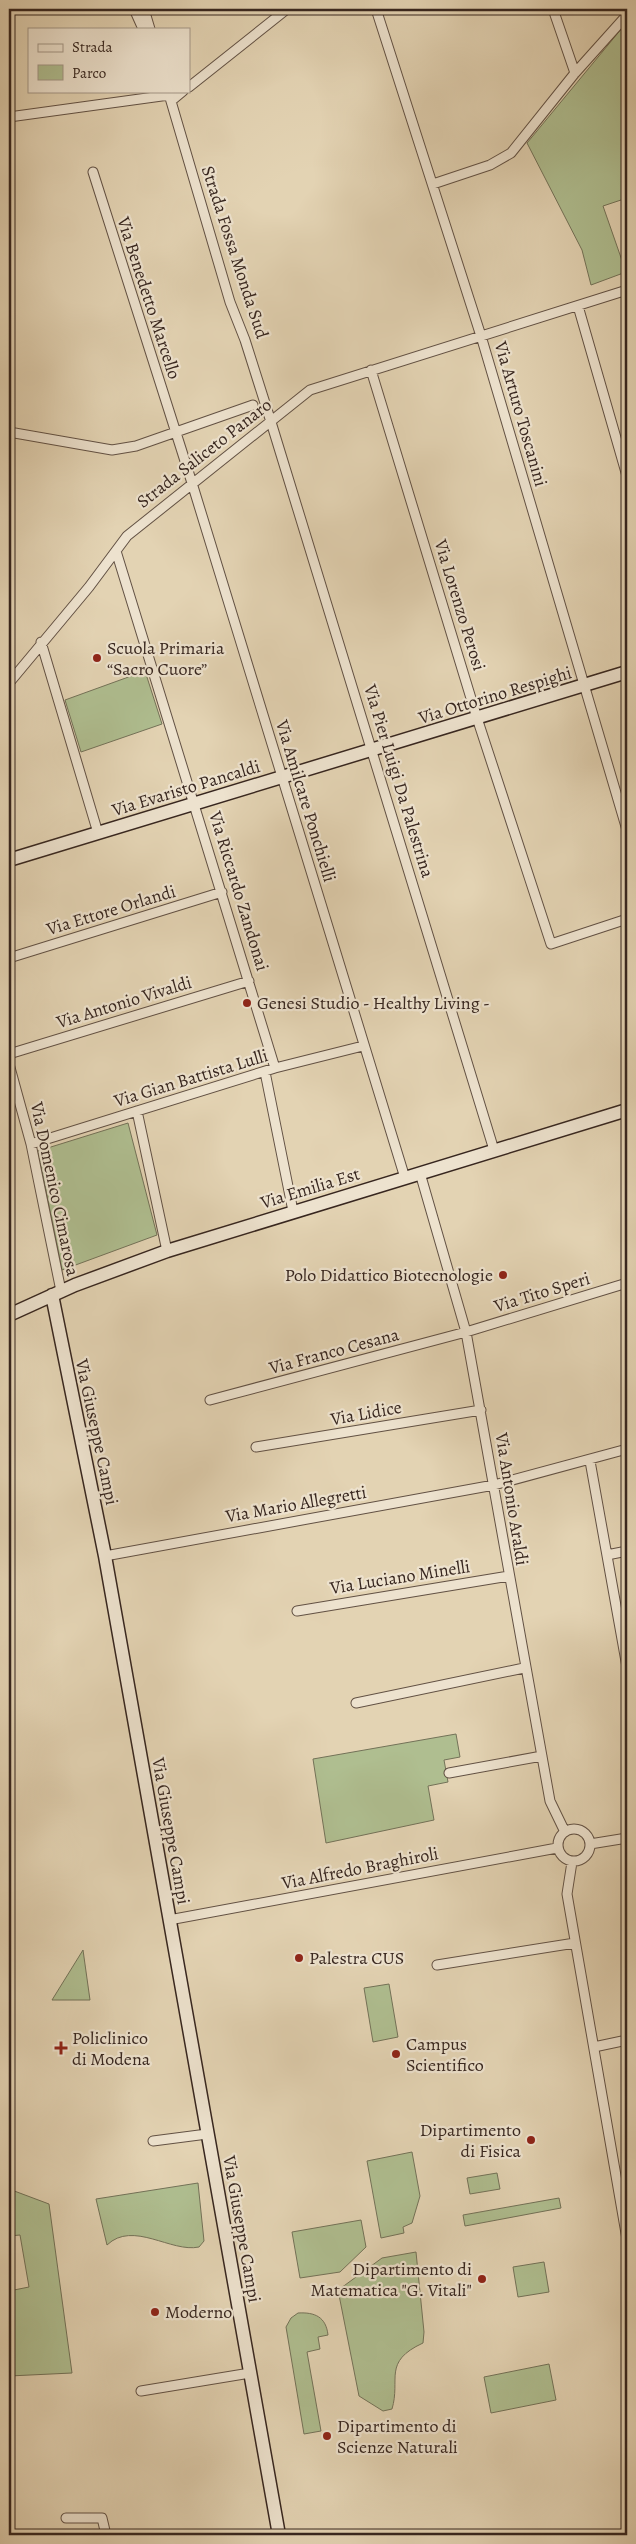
<svg xmlns="http://www.w3.org/2000/svg" width="636" height="2544" font-family="Alegreya,serif">
<rect width="100%" height="100%" fill="#e3d3b3"/>
<filter id="stains"><feTurbulence type="fractalNoise" baseFrequency=".004" numOctaves="4"/><feColorMatrix values="0 0 0 0 .2 0 0 0 0 .09 0 0 0 0 .02 0 0 0 .5 -.17"/></filter>
<radialGradient id="worn" r=".72"><stop offset=".6" stop-color="#630" stop-opacity="0"/><stop offset="1" stop-color="#630" stop-opacity=".3"/></radialGradient>
<path fill="#afbe90" stroke="#737258" d="M627,22V198L603,206L626,272L591,285L582,250L527,143Z
M145,671L162,724L81,752L65,700Z
M128,1123L157,1235L62,1270L38,1151Z
M456,1734L460,1757L444,1760L448,1782L428,1786L434,1820L326,1843L313,1759Z
M83,1950L90,2000H52Z
M389,1984L398,2037L373,2042L364,1988Z
M412,2152L420,2196L412,2223L403,2227L404,2233L381,2238L367,2161Z
M497,2173L500,2189L470,2194L467,2178Z
M198,2183L204,2241L199,2247C171,2253 133,2220 107,2245L96,2199Z
M9,2189L49,2204L72,2373L9,2376V2291L29,2287L20,2235L9,2236Z
M559,2198L561,2208L465,2226L463,2215Z
M361,2220L366,2247L340,2272L300,2278L292,2232Z
M416,2252L424,2332L423,2343C382,2362 401,2379 392,2409L383,2411L359,2396L339,2295L341,2288L382,2258Z
M544,2262L549,2292L518,2297L513,2267Z
M298,2313C315,2312 326,2317 328,2335L318,2337L320,2349L307,2352L321,2431L304,2434L286,2327L291,2318Z
M549,2364L556,2400L491,2413L484,2377Z"/>
<g fill="none" stroke-linecap="round" stroke-linejoin="round">
<defs>
<path id="street" d="M134,9L143,29
M144,9L150,29
M376,9L481,336L627,830
M553,9L575,73
M189,87L287,9
M168,91L230,302L245,340L271,422L494,1150
M171,101L183,91
M9,117L169,95
M93,172L192,483L405,1178
M433,184L490,165L511,153L575,73L627,15
M578,306L627,476
M371,370L477,718L551,944L627,919
M9,432L112,450L136,446L253,405
M116,551L275,1068
M41,642L98,833
M9,683L89,587L127,536L310,390L627,290
M9,958L222,892
M9,1054L249,981
M9,1064L31,1144L61,1291
M265,1072L293,1211
M137,1111L167,1251
M31,1144L275,1068L363,1046
M420,1173L466,1332L550,1801L565,1832
M210,1400L466,1332L627,1283
M256,1447L481,1410
M590,1461L627,1667
M607,1555L627,1551
M105,1556L494,1485L627,1449
M297,1611L509,1576
M356,1703L524,1668
M449,1773L542,1756
M558 1845a16 16 0 1 1 32 0a16 16 0 1 1-32 0Z
M590,1844L627,1838
M572,1862L567,1894L627,2239
M169,1920L557,1848
M437,1965L575,1943
M594,2047L627,2040
M153,2141L207,2134
M141,2391L250,2373
M66,2518H102L106,2535"/>
<path id="secondary" d="M9,860L627,672
M52,1295L105,1556L279,2535
M9,1315L75,1285L167,1251L627,1110"/>
</defs>
<use href="#street" stroke="#625144" stroke-width="11"/>
<use href="#secondary" stroke="#37261f" stroke-width="15"/>
<use href="#street" stroke="#ede2ce" stroke-width="9"/>
<use href="#secondary" stroke="#ede2ce" stroke-width="12"/>
</g>
<g fill="#8f2418" stroke="#ede2ce" stroke-width="2">
<circle cx="97" cy="658" r="5"/>
<circle cx="247" cy="1003" r="5"/>
<circle cx="503" cy="1275" r="5"/>
<circle cx="299" cy="1958" r="5"/>
<path d="M58.5 2040.5h5v5h5v5h-5v5h-5v-5h-5v-5h5z"/>
<circle cx="396" cy="2054" r="5"/>
<circle cx="531" cy="2140" r="5"/>
<circle cx="482" cy="2279" r="5"/>
<circle cx="155" cy="2312" r="5"/>
<circle cx="327" cy="2436" r="5"/>
</g>
<g text-anchor="middle" dominant-baseline="central" stroke-width="4.5" stroke-linejoin="round" paint-order="stroke">
<g font-size="18" fill="#37261f" stroke="#ede2ce">
<text transform="translate(235 252) rotate(72)">Strada Fossa Monda Sud</text>
<text transform="translate(149 298) rotate(72)">Via Benedetto Marcello</text>
<text transform="translate(521 414) rotate(74)">Via Arturo Toscanini</text>
<text transform="translate(204 453) rotate(-38)">Strada Saliceto Panaro</text>
<text transform="translate(460 605) rotate(73)">Via Lorenzo Perosi</text>
<text transform="translate(495 695) rotate(-17)">Via Ottorino Respighi</text>
<text transform="translate(399 781) rotate(73)">Via Pier Luigi Da Palestrina</text>
<text transform="translate(186 788) rotate(-17)">Via Evaristo Pancaldi</text>
<text transform="translate(306 801) rotate(73)">Via Amilcare Ponchielli</text>
<text transform="translate(239 891) rotate(73)">Via Riccardo Zandonai</text>
<text transform="translate(111 910) rotate(-17)">Via Ettore Orlandi</text>
<text transform="translate(124 1002) rotate(-17)">Via Antonio Vivaldi</text>
<text transform="translate(191 1078) rotate(-17)">Via Gian Battista Lulli</text>
<text transform="translate(310 1188) rotate(-17)">Via Emilia Est</text>
<text transform="translate(55 1189) rotate(78)">Via Domenico Cimarosa</text>
<text transform="translate(542 1292) rotate(-17)">Via Tito Speri</text>
<text transform="translate(334 1351) rotate(-15)">Via Franco Cesana</text>
<text transform="translate(366 1413) rotate(-10)">Via Lidice</text>
<text transform="translate(97 1432) rotate(78)">Via Giuseppe Campi</text>
<text transform="translate(512 1499) rotate(81)">Via Antonio Araldi</text>
<text transform="translate(296 1504) rotate(-10)">Via Mario Allegretti</text>
<text transform="translate(400 1577) rotate(-9)">Via Luciano Minelli</text>
<text transform="translate(171 1831) rotate(80)">Via Giuseppe Campi</text>
<text transform="translate(360 1868) rotate(-11)">Via Alfredo Braghiroli</text>
<text transform="translate(242 2229) rotate(80)">Via Giuseppe Campi</text>
</g>
<g font-size="18" fill="#37261f" stroke="#ede2ce" text-anchor="start">
<text x="107" y="648">Scuola Primaria<tspan x="107" dy="21">“Sacro Cuore”</tspan></text>
<text x="257" y="1003">Genesi Studio - Healthy Living -</text>
<text x="493" y="1275" text-anchor="end">Polo Didattico Biotecnologie</text>
<text x="309" y="1958">Palestra CUS</text>
<text x="72" y="2038">Policlinico<tspan x="72" dy="21">di Modena</tspan></text>
<text x="406" y="2044">Campus<tspan x="406" dy="21">Scientifico</tspan></text>
<text x="521" y="2130" text-anchor="end">Dipartimento<tspan x="521" dy="21">di Fisica</tspan></text>
<text x="472" y="2269" text-anchor="end">Dipartimento di<tspan x="472" dy="21">Matematica "G. Vitali"</tspan></text>
<text x="165" y="2312">Moderno</text>
<text x="337" y="2426">Dipartimento di<tspan x="337" dy="21">Scienze Naturali</tspan></text>
</g>
</g>
<rect width="636" height="2544" fill="none" stroke="#e3d3b3" stroke-width="30"/>
<rect x="10" y="10" width="616" height="2524" fill="none" stroke="#37261f" stroke-width="2.5"/>
<rect x="15" y="15" width="606" height="2514" fill="none" stroke="#37261f"/>
<rect x="28" y="28" width="162" height="65" fill="#ede2ce" stroke="#a49788"/>
<rect x="38" y="44" width="25" height="8" fill="#ede2ce" stroke="#a49788"/>
<text x="72" y="52" font-size="15" fill="#37261f">Strada</text>
<rect x="38" y="65" width="25" height="15" fill="#afbe90" stroke="#a49788"/>
<text x="72" y="78" font-size="15" fill="#37261f">Parco</text>
<rect width="100%" height="100%" filter="url(#stains)"/>
<rect width="100%" height="100%" fill="url(#worn)"/>
</svg>
